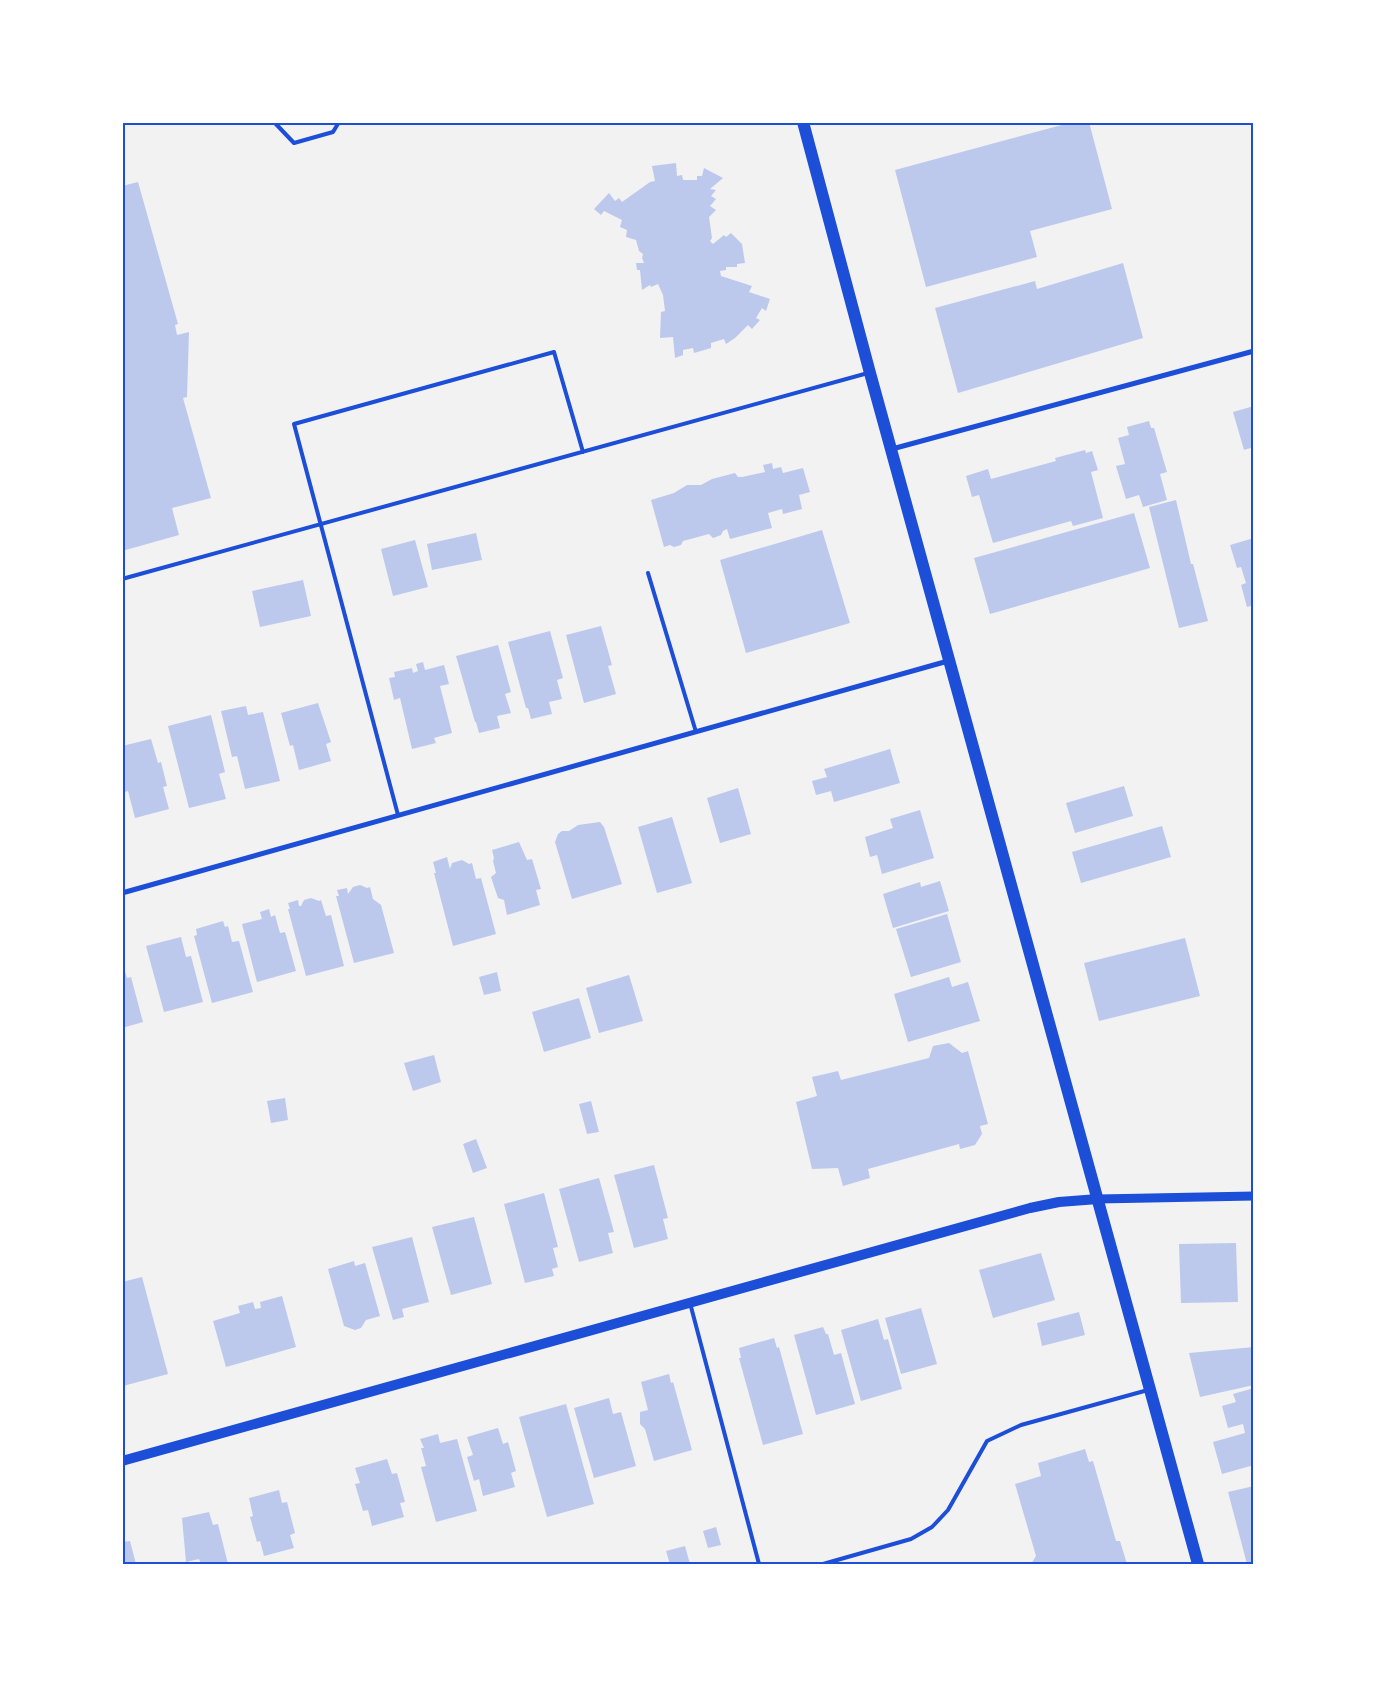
<svg xmlns="http://www.w3.org/2000/svg" width="1376" height="1687" font-family="Cabin,sans-serif">
<rect width="100%" height="100%" fill="#f2f2f2"/>
<path fill="#bdc9ec" d="M1073,122H1089L1112,209L1030,231L1037,257L926,287L895,170Z
M676,163L677,176L682,175L683,180H697V176H702L704,168L723,178L710,189L716,190L711,196L716,199L710,206L716,210L709,217L712,238L710,241L713,244L724,235L726,237L731,233L742,244L745,263L737,264V267H726V270L720,271L721,276L752,286L749,292L770,299L766,311L762,308L756,318L760,320L752,329L748,325L735,338L726,344L724,339L711,343V348L694,353L693,348L683,350V355L675,358L673,337L660,338L661,312L665,311L663,295L658,284L651,287L650,285L642,290L640,270H637L636,263H644L642,258L643,254L639,251L636,240L626,237L627,230L620,227L622,220L604,211L601,215L594,209L609,193L615,201L619,198L622,202L650,182L655,181L652,166Z
M138,182L178,324L175,325L177,335L189,332L187,397L183,398L211,498L172,508L179,535L122,551V186Z
M1123,263L1143,338L958,393L935,308L1035,281L1037,289Z
M1254,406V447L1244,450L1233,412Z
M1149,421L1151,428H1154L1167,472L1160,474L1167,500L1143,507L1139,495L1126,499L1116,466L1125,464L1118,438L1129,435L1127,427Z
M1085,450L1086,453L1092,451L1098,470L1091,472L1103,518L1073,526L1071,521L993,543L979,495L972,497L966,476L988,469L991,479L1056,461L1055,458Z
M772,463L773,469L781,467L783,473L803,468L810,492L799,495L802,509L783,514L782,509L768,513L772,528L730,539L727,529L723,531L721,535L713,538L709,534L683,541L681,545L674,547L670,545L664,547L651,500L674,493L687,485H701L712,479L735,473L738,477H742L765,472L763,465Z
M1176,500L1191,564H1193L1208,621L1179,628L1149,507Z
M1134,513L1150,568L990,614L974,558Z
M822,530L850,623L746,653L720,560Z
M476,533L482,560L432,570L427,544Z
M1254,538V605L1247,607L1241,585L1246,583L1241,567L1237,568L1230,545Z
M415,540L428,587L393,596L381,549Z
M303,580L311,616L260,627L252,591Z
M601,626L612,665L608,666L616,694L584,703L566,635Z
M550,631L563,678L557,680L562,699L549,702L552,714L531,719L528,708H526L508,642Z
M498,645L511,692L505,694L511,713L497,716L500,728L479,733L476,722H475L456,656Z
M423,662L425,670L444,665L449,684L440,686L452,733L434,738L436,743L412,749L400,698L394,700L389,678L395,677L394,672L412,668L413,673L418,671L416,664Z
M318,703L331,742L326,744L331,761L299,770L293,745L290,746L281,713Z
M246,706L248,715L263,712L280,781L245,789L237,756L232,757L221,711Z
M211,715L225,772L219,774L226,799L189,808L168,726Z
M151,739L158,763L161,762L167,786L163,787L169,809L135,818L128,791L125,792L122,783V746Z
M890,749L900,783L834,802L831,791L816,795L812,781L827,777L824,769Z
M1124,786L1133,816L1075,833L1066,803Z
M738,788L751,834L720,843L707,798Z
M920,810L934,858L882,874L877,855L870,857L865,837L893,828L890,819Z
M672,817L692,883L657,893L638,827Z
M600,822L604,827L622,884L572,899L555,842L558,834L562,831H569L578,825Z
M1162,826L1171,857L1081,883L1072,852Z
M519,842L527,860L532,859L541,889L536,890L540,905L507,915L504,900L498,898L491,877L496,873L493,861L494,858L492,850Z
M447,857L450,869L452,863L462,860L469,864L472,863L476,879L481,878L496,934L453,946L434,873H436L433,862Z
M940,881L949,911L893,928L883,894L920,882L921,887Z
M360,885L367,888L370,887L373,899L381,905L394,953L354,963L336,896H339L337,890L347,888L348,894L353,887Z
M311,898L319,901L321,900L326,916L331,915L344,966L306,976L288,909H290L288,903L298,900L299,906H301L304,900Z
M269,909L271,917L275,915L280,933L285,932L296,971L257,982L242,924L262,919L260,912Z
M947,914L961,962L911,977L896,929Z
M223,921L225,927L228,926L232,942L239,941L253,992L212,1003L194,936L197,935L196,929Z
M181,937L186,957L191,956L203,1002L164,1012L146,946Z
M1185,938L1200,996L1099,1021L1084,963Z
M123,965L127,978L131,977L143,1022L122,1028Z
M497,972L501,991L484,995L479,977Z
M629,975L643,1021L599,1033L586,988Z
M949,977L952,987L968,982L980,1021L908,1042L894,994Z
M579,998L591,1038L544,1052L532,1012Z
M949,1043L962,1053L968,1051L988,1124L980,1126L982,1134L975,1145L960,1149L959,1144L868,1169L870,1178L843,1186L838,1168L812,1169L796,1102L817,1096L812,1077L838,1071L841,1080L929,1058L933,1046Z
M434,1055L441,1082L413,1091L404,1063Z
M285,1098L288,1120L271,1123L267,1101Z
M591,1101L599,1132L587,1134L579,1104Z
M476,1139L487,1168L473,1173L463,1144Z
M654,1165L668,1218L663,1219L668,1239L634,1248L614,1175Z
M599,1178L614,1232L608,1233L613,1253L579,1262L559,1189Z
M544,1193L558,1247L553,1248L558,1267L552,1269L554,1276L525,1283L504,1204Z
M474,1217L492,1284L451,1295L432,1227Z
M412,1237L429,1302L402,1309L404,1317L393,1320L372,1247Z
M1236,1243L1238,1302L1181,1303L1179,1244Z
M1041,1253L1055,1300L993,1318L979,1270Z
M354,1261L355,1266L365,1263L380,1316L366,1320L361,1328L355,1330L344,1326L328,1269Z
M142,1277L168,1374L123,1386L122,1282Z
M282,1296L296,1347L226,1367L213,1321L240,1313L238,1306L253,1302L255,1309L261,1308L260,1302Z
M921,1308L937,1364L901,1374L885,1318Z
M1079,1312L1085,1335L1042,1346L1037,1323Z
M878,1319L884,1340L888,1339L902,1389L861,1401L841,1330Z
M823,1327L826,1334H828L834,1355L841,1353L855,1404L816,1415L794,1335Z
M774,1338L777,1348L779,1347L803,1434L763,1445L739,1358H741L739,1348Z
M1254,1347V1385L1200,1397L1189,1353Z
M669,1374L671,1383L673,1382L692,1450L654,1461L645,1429L640,1424V1412L648,1410L641,1382Z
M1254,1388V1465L1222,1474L1213,1442L1245,1433L1243,1424L1228,1428L1222,1406L1236,1402L1233,1394Z
M609,1398L613,1414L621,1412L636,1466L594,1478L574,1408Z
M566,1404L594,1504L547,1517L519,1417Z
M498,1428L503,1444L508,1442L516,1471L511,1473L515,1487L483,1496L479,1479L474,1481L467,1457L473,1455L467,1437Z
M438,1434L440,1443L457,1439L477,1511L436,1522L421,1467L426,1466L421,1448H424L420,1439Z
M1085,1449L1089,1462L1093,1461L1116,1541H1120L1127,1564H1031L1036,1556L1015,1484L1041,1476L1038,1463Z
M387,1459L392,1474L397,1473L405,1502L400,1503L404,1517L372,1526L368,1510L363,1511L355,1484L360,1483L355,1468Z
M1254,1486V1564H1247L1228,1492Z
M279,1490L282,1503L287,1502L295,1533L290,1535L294,1548L264,1556L260,1541L257,1542L250,1517L253,1516L249,1498Z
M209,1512L213,1525L218,1524L228,1564H201L199,1559L186,1562L182,1518Z
M716,1527L721,1545L708,1548L703,1531Z
M130,1541L136,1564H122V1542Z
M685,1546L690,1564H670L666,1551Z"/>
<g fill="none" stroke-linecap="round" stroke-linejoin="round">
<path stroke="#1d4ed8" stroke-width="4" d="M274,122L294,143L333,132L339,122
M648,573L696,732
M122,579L868,373
M398,815L294,424L554,352L583,452
M690,1303L759,1564
M823,1564L911,1539L932,1527L948,1510L987,1441L1021,1425L1148,1390"/>
<path stroke="#1d4ed8" stroke-width="5" d="M892,449L1254,351
M122,893L948,661"/>
<path stroke="#1d4ed8" stroke-width="9" d="M1098,1199L1254,1196"/>
<path stroke="#1d4ed8" stroke-width="10" d="M122,1461L1030,1208L1059,1202L1098,1199"/>
<path stroke="#1d4ed8" stroke-width="12" d="M803,122L870,373L1198,1564"/>
</g>
<rect width="1376" height="1687" fill="none" stroke="#ffffff" stroke-width="248"/>
<rect x="124" y="124" width="1128" height="1439" fill="none" stroke="#1d4ed8" stroke-width="2"/>
</svg>
